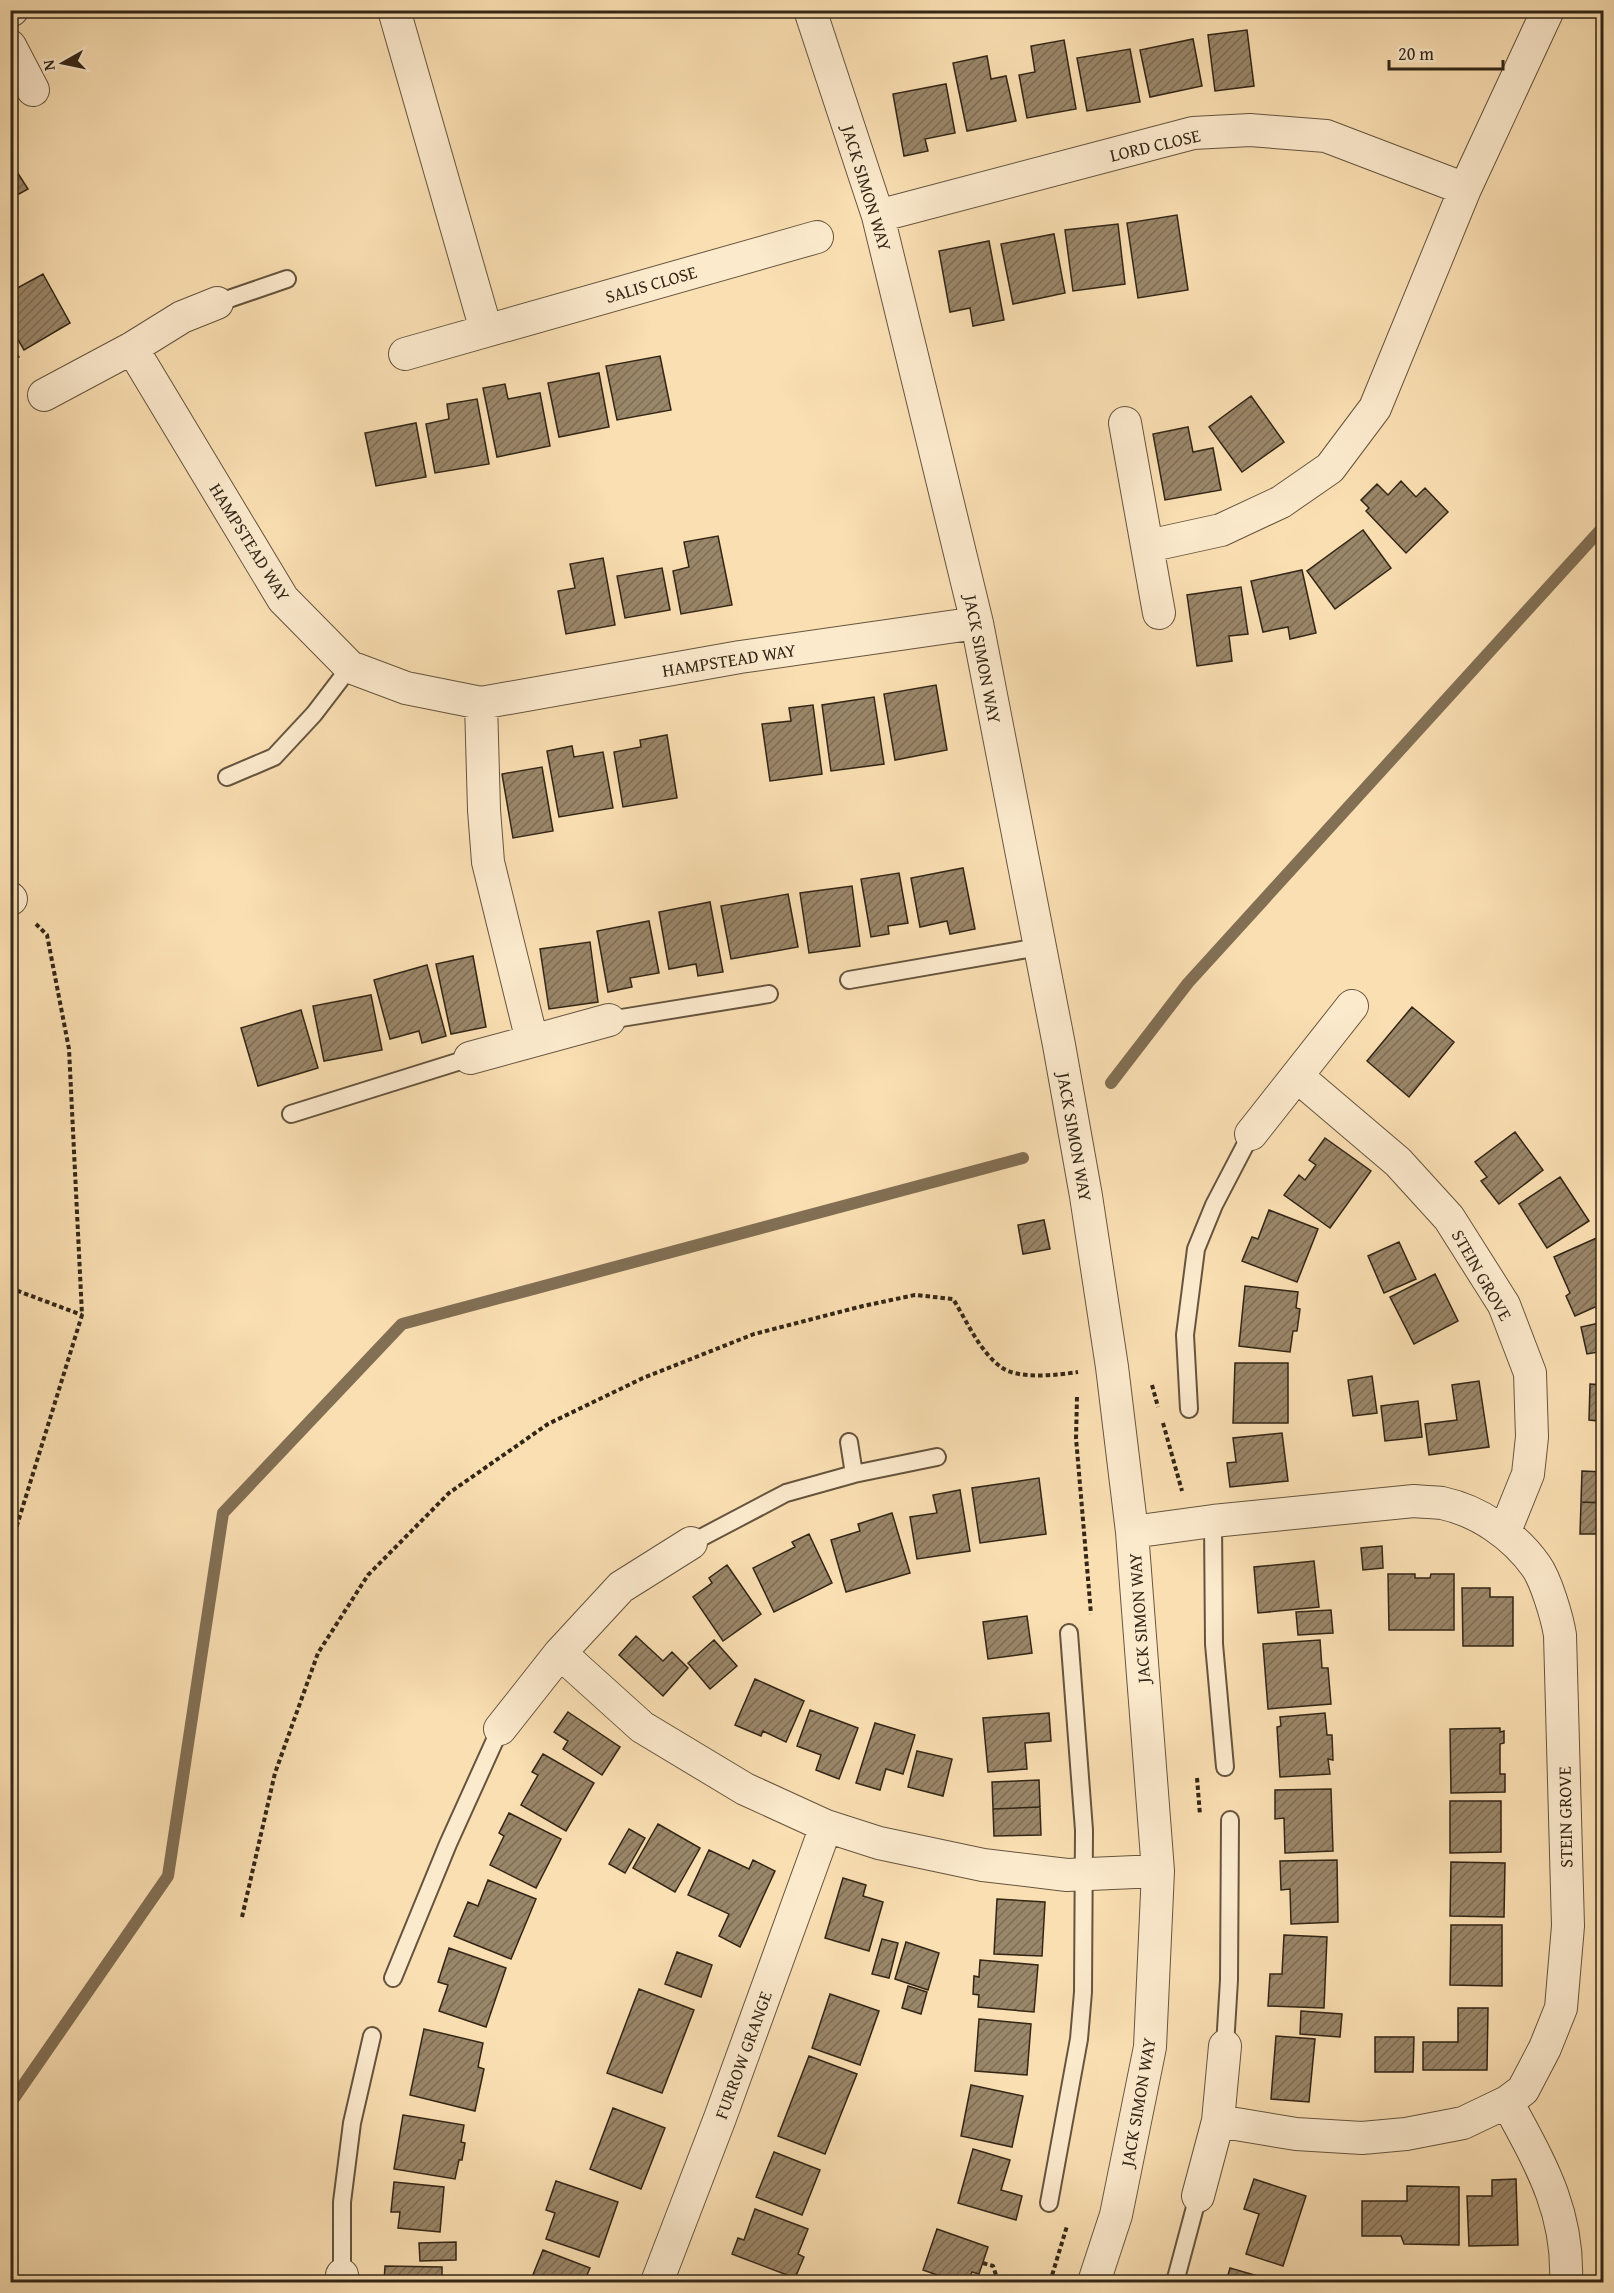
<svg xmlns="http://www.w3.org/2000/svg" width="1614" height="2293" font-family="'Gentium Book Plus',serif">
<defs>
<pattern id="building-hatch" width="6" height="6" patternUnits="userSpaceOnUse" patternTransform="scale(1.5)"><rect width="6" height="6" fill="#9a8668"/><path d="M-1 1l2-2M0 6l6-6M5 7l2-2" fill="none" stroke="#7e6d55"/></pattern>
</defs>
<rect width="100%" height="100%" fill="#fadfb2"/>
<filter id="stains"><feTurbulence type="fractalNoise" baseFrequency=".00333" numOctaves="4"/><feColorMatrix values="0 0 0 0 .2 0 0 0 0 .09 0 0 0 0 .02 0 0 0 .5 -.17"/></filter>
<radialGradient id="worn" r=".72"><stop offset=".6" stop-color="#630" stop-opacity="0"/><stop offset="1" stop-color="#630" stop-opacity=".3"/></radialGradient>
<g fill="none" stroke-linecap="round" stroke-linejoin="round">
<path stroke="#826f54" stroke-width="12" d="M1111,1083L1188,983L1604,526
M10,2104L168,1876L223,1513L402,1324L1023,1158"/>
</g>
<path fill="url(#building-hatch)" stroke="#332617" stroke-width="1.5" d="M1247,30L1254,86L1215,91L1208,35Z
M1193,39L1202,86L1150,97L1140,50Z
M1064,40L1076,109L1027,118L1019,75L1035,72L1031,46Z
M1130,49L1140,102L1087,111L1077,58Z
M987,56L991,79L1006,76L1016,121L967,131L953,63Z
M946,84L955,133L925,139L928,151L904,156L893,94Z
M10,161L28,189L10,199Z
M1177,215L1188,290L1138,298L1127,223Z
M1118,224L1125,284L1073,291L1065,230Z
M1054,234L1065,293L1013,304L1001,244Z
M989,241L1004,320L973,326L970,308L950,312L939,251Z
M43,274L70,323L24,350L10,326V292Z
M10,343L19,357L10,362Z
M660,356L671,410L617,420L606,366Z
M599,373L609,427L559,437L548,383Z
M505,384L508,399L540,393L550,446L497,457L483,388Z
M1251,396L1284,442L1242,472L1209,427Z
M477,399L489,464L435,473L426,424L449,419L447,404Z
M416,423L426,477L376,486L365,433Z
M1188,427L1193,452L1213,448L1221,490L1165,500L1153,434Z
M1401,481L1416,497L1425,488L1448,512L1406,553L1366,511L1369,508L1361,500L1377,484L1388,495Z
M1363,530L1391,568L1335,609L1307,571Z
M718,536L732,605L681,614L673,571L689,567L684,542Z
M603,558L615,625L566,634L558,591L575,588L570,564Z
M662,568L670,610L625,618L617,576Z
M1302,570L1316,633L1290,639L1288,627L1263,632L1251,581Z
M1241,587L1248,634L1229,636L1232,661L1197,666L1187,595Z
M936,685L947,750L895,760L884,694Z
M874,697L884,764L831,771L822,705Z
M813,705L822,774L770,781L762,724L791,721L789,708Z
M667,735L677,798L623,807L614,752L641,747L640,740Z
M572,746L574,757L603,752L613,808L559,817L547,751Z
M542,767L553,831L513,838L502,774Z
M963,868L975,929L950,934L947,921L920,927L911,878Z
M899,873L908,923L888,926L889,934L871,937L861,879Z
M852,886L860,946L809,953L800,893Z
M788,894L798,947L731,959L721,906Z
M710,902L723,972L698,976L696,964L669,969L659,912Z
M649,921L659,973L630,978L632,987L608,992L597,931Z
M590,942L598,1002L549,1009L540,949Z
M473,956L486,1027L451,1034L436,964Z
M427,965L446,1036L422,1043L419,1031L390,1039L374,980Z
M371,995L382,1050L324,1061L313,1006Z
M1412,1007L1454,1042L1409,1097L1367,1061Z
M301,1010L318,1068L258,1086L241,1028Z
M1515,1132L1543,1170L1499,1204L1481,1181L1487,1177L1475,1162Z
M1325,1138L1371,1171L1330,1228L1284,1195L1299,1175L1305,1180L1316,1165L1309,1160Z
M1560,1177L1589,1221L1547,1248L1519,1204Z
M1269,1210L1318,1229L1297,1282L1242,1261L1252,1237L1258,1239Z
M1044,1220L1050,1249L1023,1254L1018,1225Z
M1601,1236L1604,1242V1303L1575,1316L1566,1296L1570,1293L1554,1257Z
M1399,1242L1416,1279L1384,1293L1368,1256Z
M1435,1274L1458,1321L1414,1344L1390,1297Z
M1245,1286L1298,1292L1296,1308L1300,1309L1297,1331H1293L1290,1352L1239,1346Z
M1604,1322V1373H1603L1598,1352L1587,1354L1581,1327Z
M1235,1363H1288V1423H1233Z
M1372,1376L1377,1413L1353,1416L1348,1380Z
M1479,1381L1489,1447L1429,1455L1425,1424L1457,1420L1452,1385Z
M1590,1384L1604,1385V1449H1598V1421L1589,1420Z
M1418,1401L1422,1437L1385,1441L1381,1406Z
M1282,1433L1288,1481L1230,1487L1227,1463L1236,1462L1233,1438Z
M1582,1471L1604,1472V1503L1581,1502Z
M1039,1478L1046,1534L980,1543L972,1488Z
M960,1490L970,1551L917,1559L910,1517L937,1513L933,1495Z
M1581,1502L1604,1503V1534H1580Z
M892,1513L910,1573L846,1592L831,1540L860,1531L858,1524Z
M809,1534L832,1583L774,1612L753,1568L795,1547L792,1542Z
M1382,1546L1383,1568L1363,1570L1361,1548Z
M1314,1561L1319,1607L1258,1613L1254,1567Z
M727,1565L761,1614L723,1641L693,1597L712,1583L709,1578Z
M1388,1574H1415V1578H1430L1431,1574H1454V1630H1389Z
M1462,1588H1490V1597H1513V1646H1463Z
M1331,1610L1333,1633L1298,1635L1296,1612Z
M1027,1616L1032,1653L988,1659L983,1622Z
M636,1636L663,1661L672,1652L688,1668L663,1696L619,1655Z
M714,1640L737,1666L710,1689L688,1663Z
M1320,1640L1322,1668H1328L1331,1704L1268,1709L1263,1644Z
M755,1679L804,1701L786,1742L763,1731L761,1736L735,1725Z
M810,1710L858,1728L839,1779L816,1770L821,1755L797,1746Z
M568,1712L620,1747L602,1775L563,1749L568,1741L554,1732Z
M1049,1713L1051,1741L1025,1743L1027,1769L988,1772L983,1718Z
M1325,1713L1327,1735H1332L1333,1760L1328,1759L1330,1774L1280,1777L1277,1727L1281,1726L1280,1717Z
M875,1723L915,1735L903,1774L886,1769L880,1790L856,1783Z
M1500,1728V1732L1504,1731V1743L1500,1744V1774H1505V1792L1451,1793L1450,1729Z
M917,1751L952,1759L943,1796L908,1787Z
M543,1754L594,1783L566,1831L521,1805L538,1775L532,1772Z
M1039,1780L1040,1807L993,1809L992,1782Z
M1331,1789L1333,1851L1285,1853L1284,1818L1275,1819V1790Z
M1450,1801H1501V1852L1450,1853Z
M1040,1807L1041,1835L994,1836L993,1809Z
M509,1813L561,1839L536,1888L490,1865L504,1836L499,1833Z
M658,1824L700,1848L675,1892L633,1868Z
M629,1829L645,1838L625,1873L609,1864Z
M709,1850L749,1869L753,1860L775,1871L740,1947L719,1936L729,1914L688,1895Z
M1337,1860L1338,1922L1291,1924L1290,1889L1281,1890L1280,1861Z
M1451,1862L1505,1863L1504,1917L1450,1916Z
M843,1878L866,1885L863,1896L883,1902L869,1951L825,1938Z
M488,1880L536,1899L511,1959L454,1936L468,1902L478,1906Z
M997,1899L1045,1902L1042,1956L994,1954Z
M1451,1925H1502V1986L1450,1985Z
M1284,1935L1327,1937L1324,2008L1268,2006L1270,1974H1282Z
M882,1939L898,1943L889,1978L872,1974Z
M906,1942L939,1953L928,1990L895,1979Z
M449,1948L506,1968L486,2027L439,2011L448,1985L438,1982Z
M677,1952L712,1965L701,1997L665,1984Z
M980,1960L1038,1965L1034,2012L978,2007L979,1995L973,1994L974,1976L979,1977Z
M908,1986L927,1992L921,2014L902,2008Z
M639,1989L694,2010L662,2093L607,2073Z
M830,1994L879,2011L860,2065L812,2048Z
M1458,2008H1488L1487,2070H1423V2042H1458Z
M1301,2011L1342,2014L1340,2037L1300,2034Z
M979,2019L1031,2024L1027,2075L975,2071Z
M424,2029L483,2043L478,2067L484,2069L475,2111L410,2095Z
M1276,2036L1315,2039L1309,2102L1271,2099Z
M1375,2037H1414L1413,2072H1375Z
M809,2056L857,2074L825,2154L778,2136Z
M971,2085L1023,2096L1012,2147L961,2136Z
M613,2108L665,2128L641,2189L590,2169Z
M403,2115L464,2125L461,2142L465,2143L462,2160H459L455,2179L394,2169Z
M973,2149L1010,2160L1001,2190L1022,2196L1016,2220L958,2203Z
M774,2152L820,2170L802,2215L756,2197Z
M1254,2179L1306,2196L1283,2266L1246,2254L1259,2214L1244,2209Z
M1516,2179L1518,2245L1469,2246L1467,2196H1492V2180Z
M556,2181L618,2202L599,2257L546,2239L555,2213L546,2210Z
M394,2182L444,2187L440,2232L398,2228L400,2212H391Z
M1407,2186L1459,2187V2245L1404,2244L1401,2236H1362V2201H1407Z
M755,2209L808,2229L798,2254L804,2257L795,2278L732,2254L738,2238L744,2240Z
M937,2229L988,2247L979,2274L972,2272L968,2282H957L923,2270Z
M456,2242V2260L420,2261L419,2243Z
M543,2250L590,2268L584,2282H530Z
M385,2266L442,2267V2282H384Z
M1230,2268L1272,2280V2282H1226Z"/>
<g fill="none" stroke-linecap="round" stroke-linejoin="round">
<defs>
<path id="service" d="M217,303L287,279
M227,777L274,757L314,714L350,667
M849,980L1039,947
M609,1020L769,994
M291,1114L470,1058
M1189,1409L1185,1335L1196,1249L1214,1205L1251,1134
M849,1442L854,1474
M1213,1521L1214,1644L1225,1767
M691,1543L786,1493L854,1474L937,1457
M393,1978L448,1844L500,1729
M1225,2046L1229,1980L1230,1820
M1049,2203L1079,2039L1083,1992L1084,1830L1069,1633
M342,2275V2202L352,2123L372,2036
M1175,2282L1198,2196"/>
<path id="minor" d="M394,10L486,330
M810,10L878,216L977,623L1059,1045L1086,1196L1112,1367L1132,1532L1158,1871L1150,2047L1116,2215L1094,2282
M10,11L12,10
M10,46L33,90
M878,216L1193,133L1250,130L1326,136L1465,189
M132,348L283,599L350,667L406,688L481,703L740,657L977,623
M405,354L817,237
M44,395L132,348L182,317L217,303
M1125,423L1159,613
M1148,546L1221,530L1281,502L1330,468L1375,408L1465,189L1548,10
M481,703L484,810L488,862L532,1041
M10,898L11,899
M470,1058L609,1020
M1298,1077L1398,1162L1449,1218L1504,1305L1530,1373L1532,1437L1528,1474L1505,1531
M1251,1134L1352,1006
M1132,1532L1213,1521L1414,1501C1423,1502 1433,1502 1442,1503C1479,1511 1514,1535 1536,1566C1546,1580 1557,1617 1560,1635L1568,1926L1561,2008L1545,2048L1523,2090L1507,2102L1463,2123L1406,2134L1362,2138L1296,2134L1218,2121
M560,1653L642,1727L745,1789L826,1826L879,1843L983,1865L1067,1875L1158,1871
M500,1729L560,1653L621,1587L691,1543
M1507,2102C1540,2163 1569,2211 1566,2282
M1198,2196L1218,2121L1225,2046
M342,2275L343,2282
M657,2282L720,2118L826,1826"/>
</defs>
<use href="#service" stroke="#65543e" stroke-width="20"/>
<use href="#minor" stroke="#65543e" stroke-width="34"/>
<path stroke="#332617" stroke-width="4" stroke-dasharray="4.5 3" stroke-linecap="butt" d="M10,1288L82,1315
M1152,1385L1158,1407
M1077,1397L1076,1438L1091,1614
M1163,1423L1182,1491
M10,1548L82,1315L69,1049L47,935L36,924
M1197,1778L1200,1815
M242,1917L275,1773L318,1653L368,1575L449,1493L548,1424L643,1378L754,1334L863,1306L915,1295L953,1299C967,1321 979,1351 1001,1367C1018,1380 1058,1375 1078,1372
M983,2263L993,2266L997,2278L996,2282
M1050,2282L1067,2226"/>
<use href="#service" stroke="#fceacd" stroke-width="16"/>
<use href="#minor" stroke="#fceacd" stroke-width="32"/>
</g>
<g text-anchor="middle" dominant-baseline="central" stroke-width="6" stroke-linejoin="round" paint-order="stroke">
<g font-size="18" fill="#332617" stroke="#fceacd">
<text transform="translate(1155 145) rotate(-13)">LORD CLOSE</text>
<text transform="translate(867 188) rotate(73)">JACK SIMON WAY</text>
<text transform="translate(651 284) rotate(-16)">SALIS CLOSE</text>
<text transform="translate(250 542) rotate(58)">HAMPSTEAD WAY</text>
<text transform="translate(983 659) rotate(79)">JACK SIMON WAY</text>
<text transform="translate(729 660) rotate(-9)">HAMPSTEAD WAY</text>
<text transform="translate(1075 1137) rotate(80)">JACK SIMON WAY</text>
<text transform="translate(1482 1275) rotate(60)">STEIN GROVE</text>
<text transform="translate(1139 1618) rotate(-94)">JACK SIMON WAY</text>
<text transform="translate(1565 1817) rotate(-91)">STEIN GROVE</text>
<text transform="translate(743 2055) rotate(-70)">FURROW GRANGE</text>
<text transform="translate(1138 2102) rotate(-80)">JACK SIMON WAY</text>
</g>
</g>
<rect width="1614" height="2293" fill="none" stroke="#fadfb2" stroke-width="36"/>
<rect x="12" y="12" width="1590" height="2269" fill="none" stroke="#332617" stroke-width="3"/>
<rect x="18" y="18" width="1578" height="2257" fill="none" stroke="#332617" stroke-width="1.5"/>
<g transform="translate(63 63) rotate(261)" stroke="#fceacd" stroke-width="4.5" paint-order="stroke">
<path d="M0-4.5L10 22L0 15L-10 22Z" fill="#332617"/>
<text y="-9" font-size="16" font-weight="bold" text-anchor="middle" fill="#332617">N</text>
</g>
<path d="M1389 60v9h114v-9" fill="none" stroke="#332617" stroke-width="3"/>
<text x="1398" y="60" font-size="18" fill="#332617" stroke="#fceacd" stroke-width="4.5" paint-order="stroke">20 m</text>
<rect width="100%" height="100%" filter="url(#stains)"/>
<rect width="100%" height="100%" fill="url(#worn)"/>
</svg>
